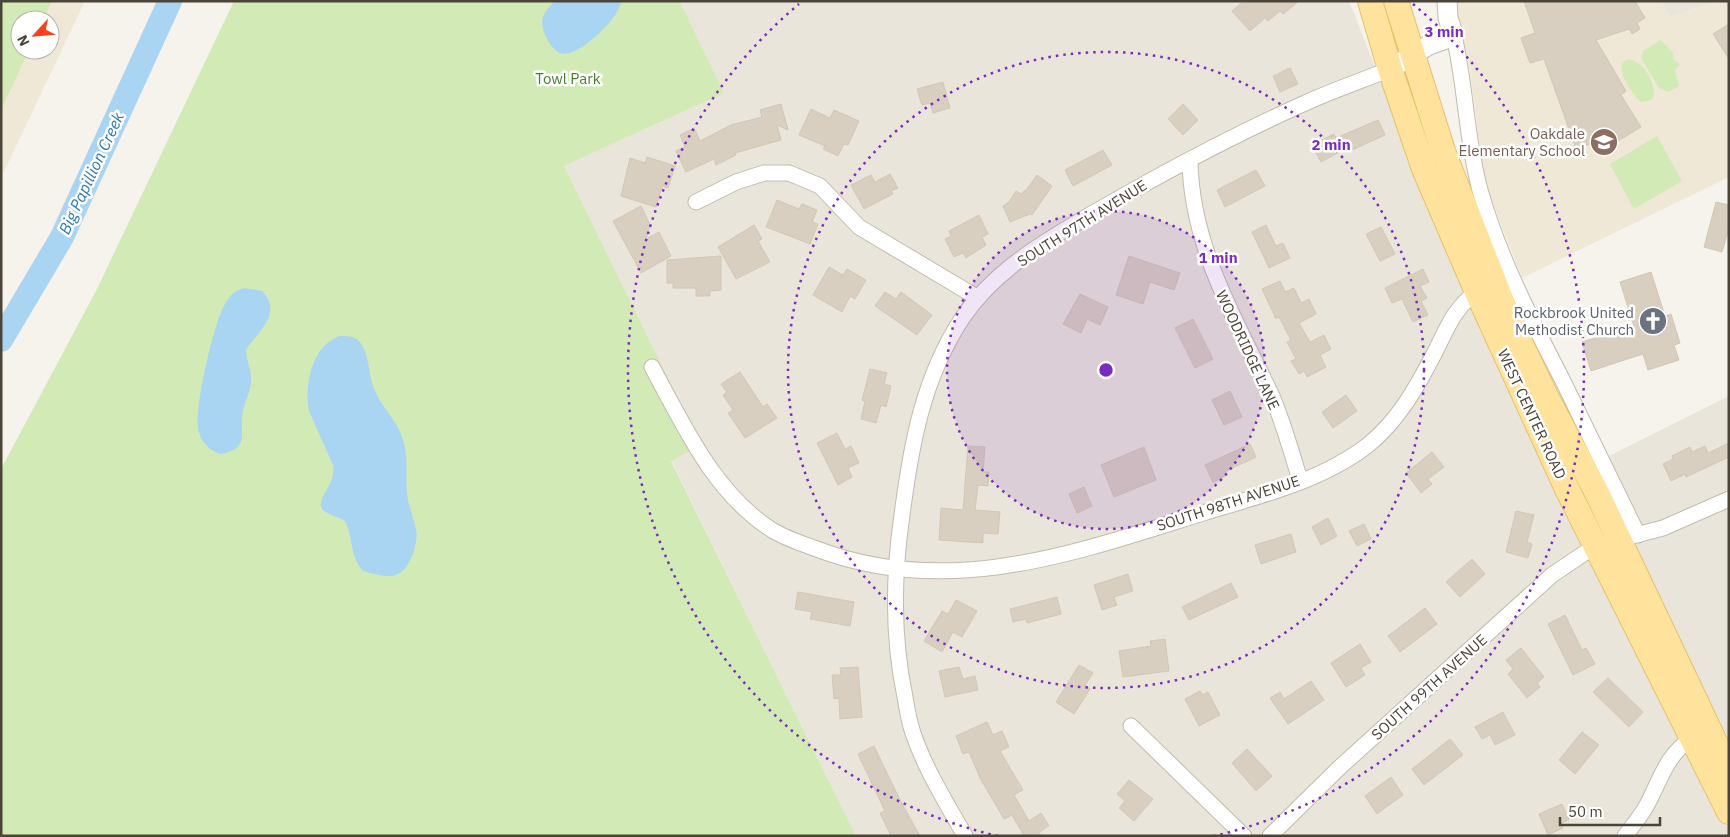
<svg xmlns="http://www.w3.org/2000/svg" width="1730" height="837" font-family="'IBM Plex Sans',sans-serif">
<rect width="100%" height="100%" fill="#f6f3ec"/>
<path fill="#eae5da" d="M680,1H1349L1401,132L1511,386L1729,830V836H856L671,460L701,445L564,166L724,93Z
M1661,1H1718L1669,17Z
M1729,396V739L1593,464Z"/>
<path fill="#efe8d6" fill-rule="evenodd" d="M1,1H85L1,178ZM20,20H50V50H20Z
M1454,1H1661L1669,17L1718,1H1729V177L1522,278L1490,196L1483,168L1468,58L1458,26Z"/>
<path fill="#d2eab5" d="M1,1H52L43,20H20V50H29L1,110Z
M234,1H680L724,93L564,166L701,445L671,461L856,836H1V469L97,289Z
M1661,40L1673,53L1674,60L1680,64L1675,70L1679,86L1669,92L1659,88L1641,58L1643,51Z
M1626,60C1642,57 1660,88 1652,100L1641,102C1632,93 1620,77 1622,64Z
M1657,136L1682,181L1634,209L1610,164Z"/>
<path fill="#a9d4f2" d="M555,1H622C619,7 617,13 613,18C605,29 575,59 560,53C550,49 539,27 543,17C545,11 551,5 555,1Z
M245,288L262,291C284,313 257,332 246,350C246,360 251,368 251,377C252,390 245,400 243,411C238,433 252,448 221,454C209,451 199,440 198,427C195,406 214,322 225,304C230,295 235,290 245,288Z
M340,336C346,336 353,336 358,340C370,352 368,376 375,391C382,408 398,421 403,440C409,457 405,475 407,493C408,506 414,517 416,530C418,537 415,548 412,556C401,583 386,577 363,571C350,557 353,537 345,521C339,517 328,515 323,510C314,499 337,485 333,465L309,411C304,385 312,345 340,336Z"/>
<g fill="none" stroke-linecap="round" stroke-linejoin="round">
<path stroke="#a9d4f2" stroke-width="24" d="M1,340L62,237L170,1"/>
</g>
<path fill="#d8cfc1" stroke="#d3c7b4" d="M1244,1H1299L1283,14L1280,11L1268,21L1265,18L1250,31L1232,11Z
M1524,1H1635L1645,18L1637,23L1640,29L1632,34L1629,29L1596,40L1626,91L1621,95L1641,127L1618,141L1615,136L1595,148L1593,143L1576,149L1544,59L1530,63L1521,38L1535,33Z
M1729,24V59L1713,34Z
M1290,68L1298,84L1280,92L1273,76Z
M943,82L950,108L933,113L930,103L922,105L917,89Z
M781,104L788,130L777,125L781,140L735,153L736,155L716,165L714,159L686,172L676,151L685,147L680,135L694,128L700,141L731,125L762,117L760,110Z
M1183,104L1198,120L1183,135L1168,119Z
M811,109L830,118L834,110L859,121L848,145L844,144L838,156L823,149L825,146L799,135Z
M1378,120L1385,135L1352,150L1351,146L1321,162L1312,145L1334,134L1336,138Z
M1103,150L1112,165L1073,186L1065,170Z
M647,157L675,166L668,188L662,186L656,207L621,196L630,158L645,163Z
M1256,170L1265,186L1225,207L1217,190Z
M890,174L898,188L891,191L893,194L864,209L851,185L871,175L875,182Z
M1037,175L1052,186L1032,215L1030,214L1010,222L1003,206L1009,202L1016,191L1021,194L1027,189Z
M777,200L799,209L802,204L817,210L812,222L818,224L810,244L766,227Z
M1716,202L1729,205V228L1722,252L1704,247Z
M641,206L650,225L646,239L659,232L671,256L641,273L613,221Z
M979,215L988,234L982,237L986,245L966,258L963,253L954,257L945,239L951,236L949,231Z
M754,225L762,239L758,241L770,262L736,279L718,247Z
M1266,225L1276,246L1283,243L1290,258L1269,268L1252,232Z
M1381,227L1395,254L1380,261L1366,234Z
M721,256V290L710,291V296H696V288H673V283H667V260Z
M1129,256L1180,273L1174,290L1150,282L1143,304L1116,295Z
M829,267L843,275L847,269L866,280L855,299L850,296L842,312L813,295Z
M1423,269L1429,282L1420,286L1427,298L1421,301L1428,315L1413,322L1402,299L1392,303L1385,288Z
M1651,272L1665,316L1671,314L1680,343L1674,345L1679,360L1648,370L1643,354L1591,371L1582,342L1634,326L1620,282Z
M1280,281L1285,292L1294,288L1301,303L1309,299L1316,314L1299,323L1310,342L1324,335L1331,349L1320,355L1326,367L1307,377L1304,371L1299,374L1291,361L1296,359L1287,342L1291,340L1279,317L1276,319L1262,289Z
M885,292L896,299L901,292L932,315L917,335L875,306Z
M1080,294L1108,307L1100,325L1087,319L1081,333L1063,324Z
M1193,319L1213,359L1195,368L1175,328Z
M870,369L887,373L884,384L891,386L886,407L881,405L876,423L861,419L865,401L862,400Z
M740,372L763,407L767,404L777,418L745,438L728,413L733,410L723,395L727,392L721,384Z
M1230,391L1242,417L1224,425L1212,400Z
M1346,395L1357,411L1333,428L1322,412Z
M837,433L845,449L851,446L859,463L848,468L852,477L838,485L817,443Z
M1729,443V457L1686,477L1685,474L1671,481L1663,464L1673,459L1672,456L1690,447L1692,452L1705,446L1708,453Z
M1250,444L1256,457L1224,472L1226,476L1213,482L1205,465Z
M968,446L985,447L983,472H989L988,486L978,485L975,510L1000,512L998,534L983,533V543L939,540L941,508L963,510Z
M1144,447L1156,480L1114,497L1101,465Z
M1432,452L1444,467L1428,479L1432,484L1421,493L1406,473Z
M1084,487L1092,506L1077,513L1069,494Z
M1516,511L1534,515L1527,542L1532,544L1528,558L1506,552Z
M1328,518L1337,536L1321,545L1312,527Z
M1364,524L1371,539L1357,546L1349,531Z
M1291,534L1296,552L1261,564L1255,545Z
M1472,559L1485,574L1460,597L1446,582Z
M1128,574L1133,591L1114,597L1117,605L1102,610L1094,585Z
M1231,583L1238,597L1189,620L1182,607Z
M798,592L854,602L850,626L810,619L812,612L795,609Z
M1057,597L1061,614L1027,623L1026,619L1013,622L1010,609Z
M956,600L977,611L962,637L953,632L942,652L924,641L942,611L948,614Z
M1425,608L1437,624L1400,652L1388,636Z
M1565,615L1582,650L1586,648L1595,664L1573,675L1548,624Z
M1165,639L1169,671L1123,677L1119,651L1151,646L1150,641Z
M1360,644L1371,662L1361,668L1365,675L1346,687L1331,663Z
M1521,648L1544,677L1537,683L1540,687L1527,698L1508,674L1513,669L1506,660Z
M1079,665L1093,673L1085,685L1090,689L1074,714L1056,702Z
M858,667L862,717L840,719L839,698L834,699L832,675H841L840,668Z
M959,667L963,679L975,676L978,690L945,697L939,671Z
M1608,678L1643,712L1629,727L1593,692Z
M1311,681L1324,700L1288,724L1270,698L1280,692L1284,699Z
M1200,691L1203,695L1208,692L1220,715L1199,726L1185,699Z
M1503,712L1515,735L1495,745L1490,735L1482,739L1475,727Z
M987,722L993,735L1002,731L1009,747L1000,751L1023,790L1014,795L1029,821L1041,813L1049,826L1039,832L1041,836H1024L1012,815L1004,819L980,778L969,752L963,754L956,736Z
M1582,732L1599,745L1575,774L1559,760Z
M1450,739L1463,755L1424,785L1412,769Z
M874,746L901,802L920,836H891L880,813L885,811L858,754Z
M1247,749L1272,776L1256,791L1232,763Z
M1391,777L1403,795L1377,814L1365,796Z
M1129,780L1153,799L1134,821L1119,808L1125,801L1117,794Z
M1562,804L1569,820L1561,823L1563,828L1548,835L1539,814Z"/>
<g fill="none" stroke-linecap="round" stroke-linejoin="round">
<defs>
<path id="minor" d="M1454,36C1466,87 1466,139 1480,190C1499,257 1531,319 1563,381C1588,432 1613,483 1638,535
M1190,160C1191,246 1235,318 1271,394C1283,421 1291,451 1300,480
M696,202L736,182L764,173H789L820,186L859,227L978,298
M652,367C684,426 714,493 772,530C785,538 800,543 814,548C947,600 1075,553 1203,513C1259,496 1322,481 1368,445C1398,421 1417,387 1434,354C1446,331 1454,307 1477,292
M1628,537L1663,528L1729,499
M1131,726L1244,836
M965,836C946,802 925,769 913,733C909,722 907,709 905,697C892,636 893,577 902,515C911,445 923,377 963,317C997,267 1052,237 1102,208C1168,170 1234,135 1303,104C1331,91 1361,81 1390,69
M1270,836L1339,768L1552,575L1595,546
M1625,836C1633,825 1642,815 1648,803C1660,780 1668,752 1692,739"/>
<path id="tertiary" d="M1390,69L1429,45L1454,36L1448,18L1447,1"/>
<path id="primary" d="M1370,1L1390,69L1424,169L1477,292L1567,489L1729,812
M1396,1L1443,151L1508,317L1546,396L1597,493L1729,771"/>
</defs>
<use href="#minor" stroke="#c2bbae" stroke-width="17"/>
<use href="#tertiary" stroke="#c2bbae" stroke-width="21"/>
<use href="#primary" stroke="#e6c16a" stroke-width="26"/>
<use href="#minor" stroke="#fff" stroke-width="15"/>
<use href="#tertiary" stroke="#fff" stroke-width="19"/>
<use href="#primary" stroke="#ffe39c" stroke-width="24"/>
</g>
<circle cx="1106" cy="370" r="159" fill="#7b2cbf" fill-opacity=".12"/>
<g fill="none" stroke="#7b2cbf" stroke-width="2.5" stroke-dasharray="2.5 5">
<circle cx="1106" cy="370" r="159"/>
<circle cx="1106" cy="370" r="318"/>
<path d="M998 836A478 478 0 0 1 799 4M1413 4A478 478 0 0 1 1214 836"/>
</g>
<defs>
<symbol id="school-disc" viewBox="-11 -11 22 22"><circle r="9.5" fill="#8d6e63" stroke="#fff"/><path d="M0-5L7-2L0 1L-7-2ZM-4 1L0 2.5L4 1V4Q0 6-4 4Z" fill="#fff"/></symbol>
<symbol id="church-disc" viewBox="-11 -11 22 22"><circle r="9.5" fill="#6b7280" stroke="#fff"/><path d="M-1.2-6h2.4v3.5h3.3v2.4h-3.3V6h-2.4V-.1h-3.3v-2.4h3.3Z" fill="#fff"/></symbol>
</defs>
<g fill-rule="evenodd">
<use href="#school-disc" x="1588" y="126" width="32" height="32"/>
<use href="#church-disc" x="1637" y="305" width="32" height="32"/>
</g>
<g text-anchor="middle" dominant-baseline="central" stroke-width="5" stroke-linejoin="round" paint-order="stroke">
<g font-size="15" fill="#4a7f2a" stroke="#fff">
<text x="568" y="78">Towl Park</text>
</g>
<g font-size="15" fill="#785e54" stroke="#fff" text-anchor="end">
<text x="1585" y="133">Oakdale<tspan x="1585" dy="17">Elementary School</tspan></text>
</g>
<g font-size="15" fill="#4b4439" stroke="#fff">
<text transform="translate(1082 223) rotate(-32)">SOUTH 97TH AVENUE</text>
<text transform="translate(1248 350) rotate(65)">WOODRIDGE LANE</text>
<text transform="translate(1532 414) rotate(65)">WEST CENTER ROAD</text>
<text transform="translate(1228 503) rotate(-18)">SOUTH 98TH AVENUE</text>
<text transform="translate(1429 687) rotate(-42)">SOUTH 99TH AVENUE</text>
</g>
<g font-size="15" fill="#5b616d" stroke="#fff" text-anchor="end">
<text x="1634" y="312">Rockbrook United<tspan x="1634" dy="17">Methodist Church</tspan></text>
</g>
<g font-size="16" font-style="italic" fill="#2e7ab2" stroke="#fff">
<text transform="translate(91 173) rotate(-65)">Big Papillion Creek</text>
</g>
</g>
<circle cx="1106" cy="370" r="8" fill="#7b2cbf" stroke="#fff" stroke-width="2.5"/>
<g font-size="15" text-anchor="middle" font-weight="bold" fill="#7b2cbf" stroke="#fff" stroke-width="5" stroke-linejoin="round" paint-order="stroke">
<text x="1444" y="37">3 min</text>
<text x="1331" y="150">2 min</text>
<text x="1218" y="263">1 min</text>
</g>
<rect width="1730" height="837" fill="none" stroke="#4b4439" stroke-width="5"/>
<g transform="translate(35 35) rotate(244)"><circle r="24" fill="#ffffff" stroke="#b7b4b0"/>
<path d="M0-4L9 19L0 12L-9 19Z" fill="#fc3f1d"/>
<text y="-8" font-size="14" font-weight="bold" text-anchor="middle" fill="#4b4439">N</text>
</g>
<path d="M1560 817v8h100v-8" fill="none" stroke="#4b4439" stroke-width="2.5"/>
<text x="1568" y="817" font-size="15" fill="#4b4439" stroke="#ffffff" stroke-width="4" paint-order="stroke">50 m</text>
</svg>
